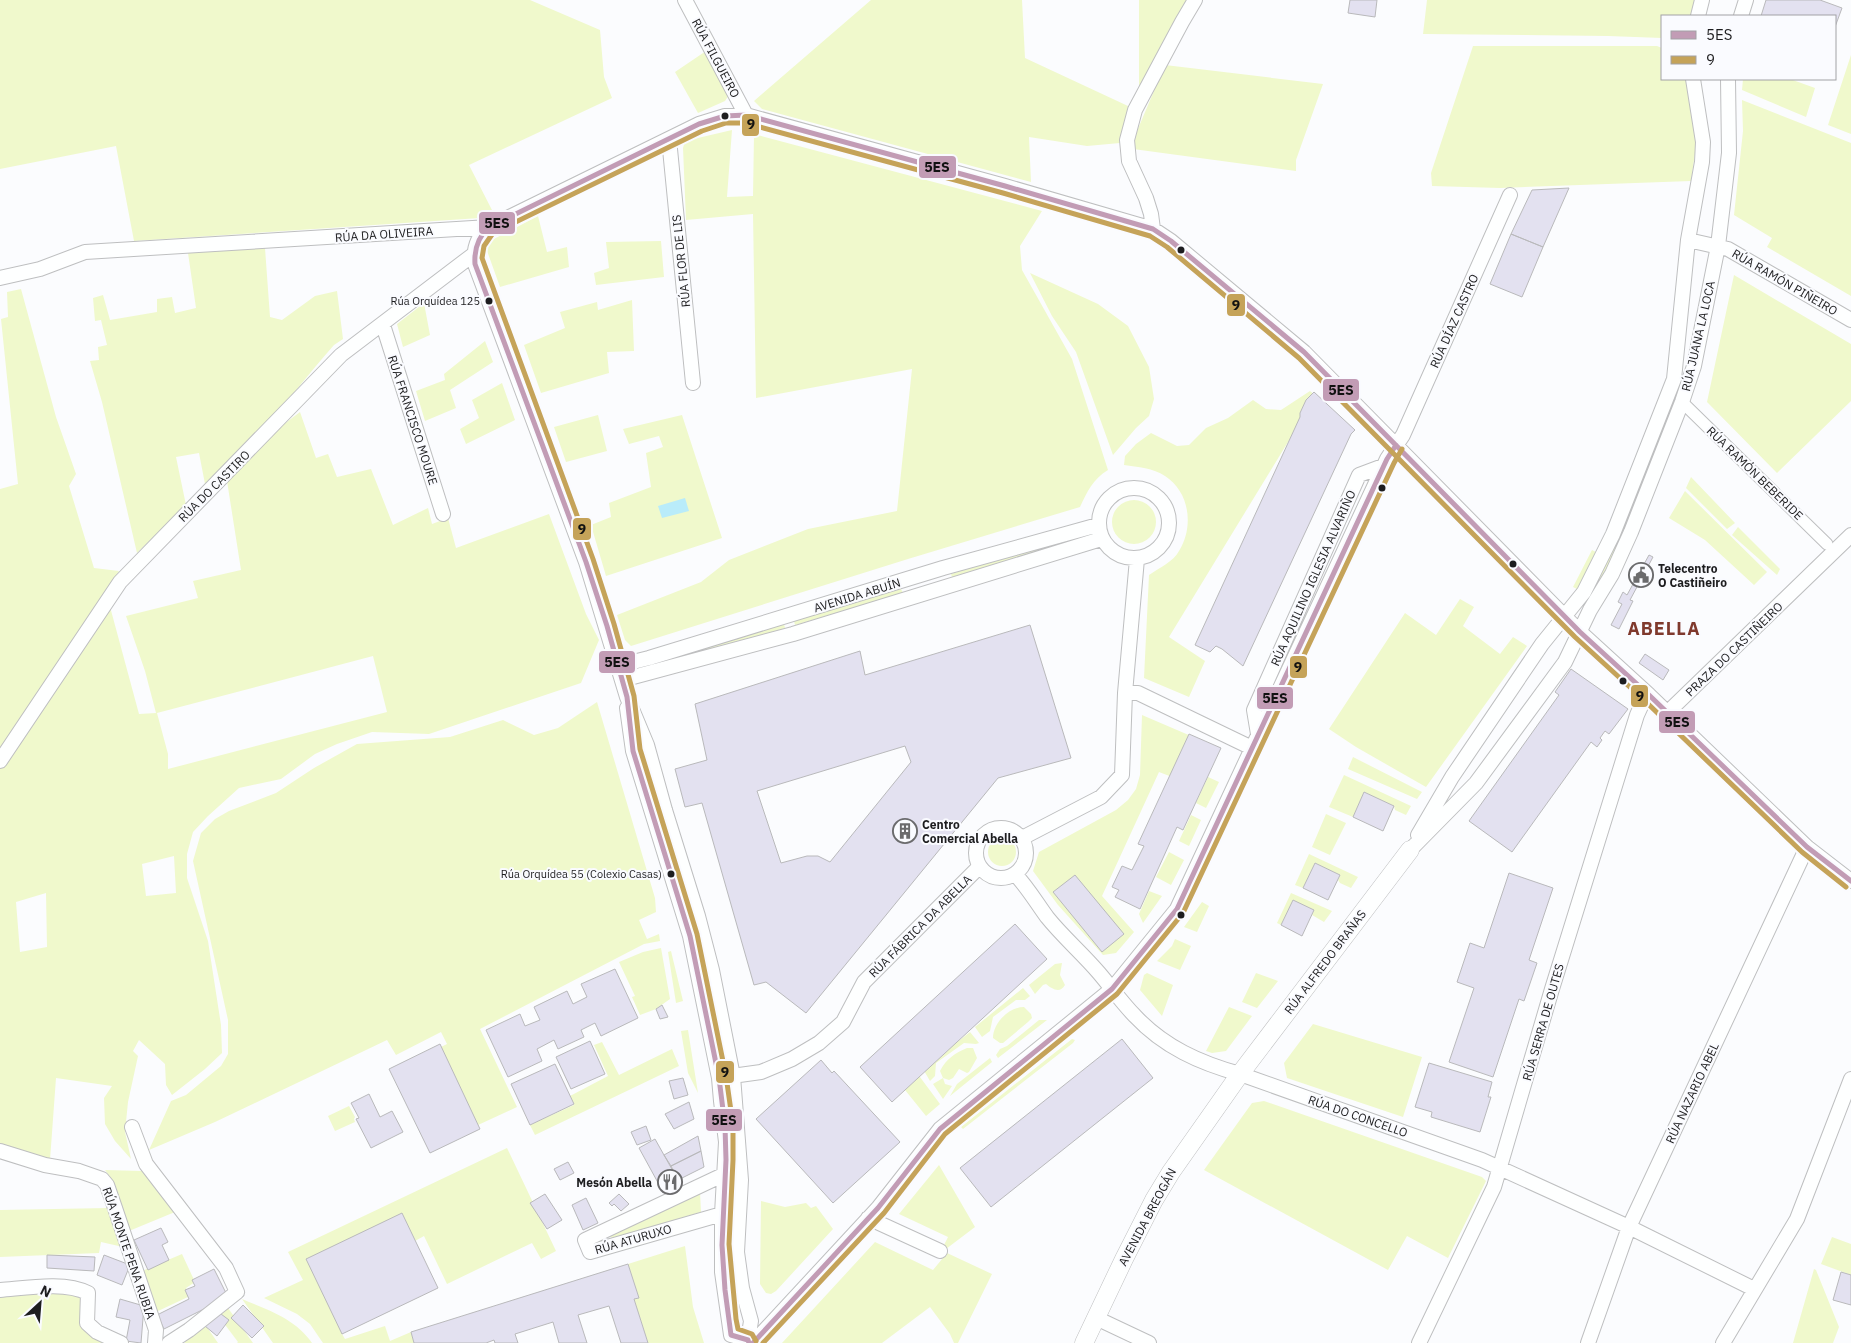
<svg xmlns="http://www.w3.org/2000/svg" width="1851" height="1343" font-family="'IBM Plex Sans',sans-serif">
<rect width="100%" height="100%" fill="#fbfcfe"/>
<path fill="#f0f9cc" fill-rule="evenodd" d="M0,0H530L600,30L604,77L612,98L469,165L493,212L480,218L134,241L116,146L0,169Z
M871,0H1022L1025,58L1128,106L1120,143L1087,146L1029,137L1031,182L762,109L754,101Z
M1139,0H1190L1139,93Z
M1427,0H1698L1694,16H1662V38L1608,36L1423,34Z
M1473,46H1657L1662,48V79H1686L1696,146L1691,181L1500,188L1432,186L1431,173Z
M706,51L729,95L725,101L698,113L675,72Z
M1851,55V134L1828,125Z
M1165,65L1323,84L1296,160V171L1133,149L1137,131Z
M1743,79H1790L1815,88L1806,117L1742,90Z
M1742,100L1851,143V296L1767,247L1772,238L1734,215L1743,131Z
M732,130L727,197L753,196L754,134L1042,211L1020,246L1022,270L1072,359L1108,470C1093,479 1087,492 1080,507L908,559L631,646L625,640L617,615L701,582L729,560L808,529L897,511L912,369L756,398L753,214L686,220L683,148L685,141Z
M538,216L547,252L567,247L569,267L500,287L486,248L492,240Z
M661,241L664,277L596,285L594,273L609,268L606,242Z
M265,248L270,317L282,320L315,296L337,291L343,339L334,345C292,392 257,446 205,484L199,453L176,457L186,505L137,553L102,402L90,361L99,360L98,347L107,345L101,320L95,321L93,298L103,295L110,320L157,312V299L172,297L175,313L196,308L188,253Z
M1030,273L1098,304L1128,326L1149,367L1154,399L1149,416L1136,428L1113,455L1076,352L1052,316Z
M1734,275L1851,344V401L1777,473L1707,402Z
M21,289L56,417L76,474L69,486L94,568L119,571L104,596L0,752V489L18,484L1,319L8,317L7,292Z
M632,300L634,351L607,352L609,373L541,393L524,345L565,328L560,312L597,302L598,310Z
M424,303L430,335L403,347L397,324Z
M485,341L493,362L450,390L456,408L425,421L416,391L445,380L444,374Z
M502,383L515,420L466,444L460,429L479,418L472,400Z
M1310,391L1316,396L1169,637L1205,661L1189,697L1144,678L1149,575C1159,568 1173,562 1179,551C1194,527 1190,492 1165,476C1153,468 1138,467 1124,465L1125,456L1136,444L1151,433L1177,446L1189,445L1206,428L1228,418L1253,400L1266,409L1281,410Z
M300,412L316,458L328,454L337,477L371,469L393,525L428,508L432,524L448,518L456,548L549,514L586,614L599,640L581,683L429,734L372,732L337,744L315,754L281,779L239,788L208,816L193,832L187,854V878L208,941L221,1025L222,1053L205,1069L172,1095L166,1085L165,1064L139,1040L133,1051L138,1056L128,1102L125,1132L131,1159L115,1141L105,1124L104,1098L112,1086L56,1078L50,1160L0,1146V764L109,603L139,714L156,713L145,671L126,616L198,598L193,581L241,570L227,481L284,424ZM373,656L387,712L168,769V754L157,713ZM174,856L176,893L146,896L142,864ZM46,893L47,947L20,952L16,902Z
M1667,412L1671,413L1616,551L1591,596L1589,595L1614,548Z
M598,415L607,451L566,462L554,427Z
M682,415L722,538L606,576L591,525L611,517L609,503L651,487L646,453L663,447L659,436L629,444L623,429Z
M1691,477L1735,523L1727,529L1686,488Z
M1685,491L1767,572L1754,585L1705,540L1669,518Z
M1112 522a22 22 0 1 1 44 0a22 22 0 1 1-44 0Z
M1738,527L1780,569L1777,575L1732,535Z
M1072,538L1073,541L952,577L951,574Z
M1592,550L1598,553L1577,589L1573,587Z
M901,589L903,593L795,625L794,621Z
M1460,599L1474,607L1463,626L1500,654L1513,637L1527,646L1426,787L1356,747L1329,729L1405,613L1436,635Z
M784,624L785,628L657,666L655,662Z
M597,702L655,898L656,912L639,920L647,939L659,934L660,941L644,944L480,1029L517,1107L478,1125L441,1047L447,1044L441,1032L396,1055L387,1040L215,1122L149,1150L171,1101L186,1095L221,1066L228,1054V1020L193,861L201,833L215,819L229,811L276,793L314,768L357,744L450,737L503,720L534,735L558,728Z
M1142,715L1191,736L1172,777L1159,772L1102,896L1134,932L1116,953L1103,955L1058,905L1033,871L1039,852L1116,810L1128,800L1136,789L1140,775Z
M1353,757L1422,792L1417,799L1348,769Z
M1344,775L1411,806L1406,815L1395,810L1394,806L1364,792L1353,817L1329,807Z
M1208,777L1219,782L1206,808L1196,803Z
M1326,814L1346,823L1330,855L1312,847Z
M1191,815L1201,820L1189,846L1179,841Z
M988 852a14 14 0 1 1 28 0a14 14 0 1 1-28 0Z
M1169,852L1184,860L1171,885L1156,877Z
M1309,854L1358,877L1351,888L1340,883L1338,880L1340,875L1315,863L1303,888L1295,885Z
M1149,891L1162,896L1143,923L1139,914Z
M1291,893L1332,911L1324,922L1312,915L1314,910L1293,900L1281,925L1277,923Z
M1202,902L1209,906L1197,932L1184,927Z
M1175,939L1191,946L1180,970L1157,961L1172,946Z
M661,948L670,999L656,1009L640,1015L632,997L635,996L619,962L643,952Z
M671,951L683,1001L676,1003L668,952Z
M1062,963L1060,975L1065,985C1060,994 1052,989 1046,984L1043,985L1035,994L1029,985L1055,964Z
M1147,973L1173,985L1162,1016L1140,990L1144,975Z
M1256,973L1278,981L1257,1008L1242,1002Z
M1023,988L1030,996L1025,1000H1016L993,1017L990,1031L982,1037L975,1027Z
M1024,1007L1031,1014L1032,1018L1028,1022L1003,1043H1000L993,1038C993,1023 1009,1007 1024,1007Z
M1229,1007L1252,1016L1226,1051L1212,1053L1206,1051Z
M1039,1020H1047L998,1058L996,1055L1000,1049L1007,1046Z
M1313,1024L1422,1057L1403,1117L1287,1078L1284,1063Z
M688,1030L698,1093L688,1073L681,1031Z
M970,1032L979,1043L976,1044L964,1043L936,1063L935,1076L930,1081L923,1069Z
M1072,1039L1075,1040L1073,1043L963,1129L961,1127Z
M602,1042L619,1075L672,1049L679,1066L535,1135L530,1125L574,1105L570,1096L608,1076L594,1045Z
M967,1048H973L977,1058L969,1072L967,1073L959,1069L953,1078L949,1080L943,1078L945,1084L952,1086L943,1099L933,1084L943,1078L940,1071C946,1059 955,1053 967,1048Z
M990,1058L992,1062L950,1096L957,1084Z
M917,1073L940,1104L926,1116L901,1085Z
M1264,1101L1482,1177L1486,1181L1448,1258L1407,1236L1388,1270L1204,1170L1252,1103Z
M730,1103L734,1173L731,1250L736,1297L733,1298L729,1262L732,1181Z
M349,1106L355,1117L354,1119L355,1122L335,1131L328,1116Z
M507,1148L556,1251L541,1259L532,1243L447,1284L424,1236L415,1241L342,1334L345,1339L385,1326L390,1341L411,1332L414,1343H323L310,1324L297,1314L264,1298L303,1280L288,1252Z
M939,1165L975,1227L946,1249L943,1247L948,1237L899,1214Z
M105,1170L142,1171L175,1212L129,1231L111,1178Z
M700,1192L701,1212L615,1238L609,1237Z
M761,1201L785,1207L806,1203L811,1208L816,1206L833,1229L776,1291L771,1294L766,1293L760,1284Z
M108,1208L123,1247L101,1242L99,1253L0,1257V1210Z
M1832,1237L1851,1244V1275L1821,1264Z
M875,1242L933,1270L947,1253L992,1274L958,1343H954L950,1334L930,1307L882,1343H782Z
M685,1246L693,1307L704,1343H648L634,1299L639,1298L628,1264Z
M182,1254L195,1282L186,1288L190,1296L156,1312L142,1271Z
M1814,1269L1816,1270L1839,1327L1833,1343H1793Z
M59,1292L77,1295L81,1299L80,1324L85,1329L108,1343H0V1293Z
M242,1299C268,1310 296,1319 312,1343H273Z
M228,1308L253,1343H237L238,1342L217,1314Z
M204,1323L218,1343H185L184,1341Z"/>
<path fill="#b9ecfa" d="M685,498L689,511L662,518L658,506Z"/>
<path fill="#e3e1f0" stroke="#b9b9bb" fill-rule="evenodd" d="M1350,0H1377L1375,17L1348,13Z
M1766,0H1820L1842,8L1835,27V16H1761Z
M1569,188L1543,247L1511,234L1532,190Z
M1511,234L1543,247L1522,297L1490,284Z
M1314,392L1355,430L1351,434L1243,666L1222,649L1216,646L1210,652L1195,645L1300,417V413L1306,400Z
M1649,555L1653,557L1630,600L1633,601L1619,629L1611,625L1622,604L1618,602L1623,592L1627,595Z
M1030,625L1071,758L998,778L806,1013L766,982L754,985L702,803L685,807L675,769L707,760L695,704L860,651L865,675ZM905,746L911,762L830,862L818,856H807L781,863L757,791Z
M1645,654L1669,670L1663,680L1639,663Z
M1571,669L1628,709L1609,734L1605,731L1600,738L1602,740L1597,747L1591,742L1512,852L1469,821L1559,695L1555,692Z
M1189,734L1221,748L1183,830L1177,827L1140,909L1115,897L1119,890L1112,887L1122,866L1132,870L1144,846L1138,844Z
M1364,792L1394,806L1383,831L1353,817Z
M1315,863L1340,875L1328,900L1303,888Z
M1509,873L1553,888L1529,960L1537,963L1524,1001L1519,999L1493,1077L1449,1062L1474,988L1457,982L1470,943L1484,948Z
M1075,875L1124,934L1102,952L1053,892Z
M1293,900L1314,910L1302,936L1281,925Z
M1015,924L1047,959L892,1102L860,1067Z
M615,969L638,1018L601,1036L595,1023L581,1030L584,1037L558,1049L554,1040L537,1049L542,1061L508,1077L486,1030L520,1014L525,1026L540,1020L534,1007L567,991L573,1004L587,997L581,984Z
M662,1005L668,1017L660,1019L656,1009Z
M1122,1039L1153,1078L991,1207L960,1168Z
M590,1041L605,1074L571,1089L556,1057Z
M440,1044L480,1129L430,1153L389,1069Z
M821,1060L832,1073L834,1071L900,1142L833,1203L756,1119Z
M1429,1063L1492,1082L1488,1097H1491L1480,1132L1431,1117L1432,1112L1415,1107Z
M555,1064L574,1104L530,1125L511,1084Z
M683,1078L688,1095L674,1099L669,1081Z
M369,1094L380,1117L392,1111L403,1132L371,1148L356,1119L359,1118L351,1103Z
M689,1102L694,1119L674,1129L665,1114Z
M646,1126L651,1140L637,1145L631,1132Z
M698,1136L701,1151L671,1166L664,1155Z
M655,1139L678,1180L662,1190L639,1148Z
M701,1151L704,1167L678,1180L671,1166Z
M568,1162L574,1173L560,1180L554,1169Z
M545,1194L562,1220L547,1229L530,1203Z
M619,1194L629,1204L621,1211L614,1204L612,1206L609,1203Z
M586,1198L598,1223L583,1230L572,1205Z
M402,1213L438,1288L342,1334L306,1259Z
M161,1228L168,1242L162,1245L169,1260L148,1270L134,1240Z
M47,1255L95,1257L94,1271L47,1268Z
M104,1255L130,1265L122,1285L97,1275Z
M628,1264L639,1298L634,1299L648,1343H621L609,1306L578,1315L587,1343H559L553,1322L515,1334L518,1343H495L494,1340L486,1343H414L411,1332Z
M214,1269L228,1297L164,1329L157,1315L189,1299L185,1290L195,1286L192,1280Z
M1841,1272L1851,1275V1305L1833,1300Z
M120,1299L144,1306L141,1343L126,1341L130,1320L116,1317Z
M243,1305L264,1326L252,1338L231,1318Z
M217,1311L229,1320L217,1336L205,1326Z"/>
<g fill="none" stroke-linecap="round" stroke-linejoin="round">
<defs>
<path id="pedestrian" d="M1682,402L1827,544"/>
<path id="minor" d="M685,0L746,115
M1698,16L1702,0
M1741,16L1746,0
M669,139L693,383
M489,227C477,237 473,249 475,264L586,562L627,697L647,745L665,810L698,916L712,970L733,1076L741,1180L737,1252L742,1288L751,1321L748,1340L749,1343
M1153,229L1151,214L1146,198L1129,161L1127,140L1135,110L1182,22L1195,0
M1688,240L1728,249L1851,320
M0,278L40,269L85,252L489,227L699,124L725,116L746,115L1005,186L1139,225L1153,229L1171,241L1304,352L1580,632L1649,695L1807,847L1851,881
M383,325L443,514
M1099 523a35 35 0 1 1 70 0a35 35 0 1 1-70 0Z
M617,666L649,658L943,568L1098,525
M622,680L793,634L1101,539
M1125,693H1138L1252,748
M627,708L633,751L690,936L719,1078L721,1101L726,1142L722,1214V1272L731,1335L748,1340
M1667,713L1851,535
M1258,734L1254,710L1359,475L1383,466
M0,761L120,582L341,355L474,254
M976 853a25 25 0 1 1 50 0a25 25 0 1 1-50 0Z
M1418,835L1452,777L1542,644L1584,592L1613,534L1674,379L1688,240L1702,162L1703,142L1693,79
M1022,838L1101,797L1122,775L1125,693L1137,559
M1410,850L1476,783L1565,662L1590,610L1612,574L1631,532L1682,402L1694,366L1718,246L1729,153L1728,79
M1015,874C1028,888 1036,902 1047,917C1063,937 1082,953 1099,973C1111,987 1122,1003 1135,1016C1164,1047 1200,1063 1240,1074L1482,1160L1629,1227L1754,1289
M725,1077L761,1072L792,1059L819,1043L843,1022L864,982L979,867
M132,1127L146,1164L226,1268L237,1292L189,1330L169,1343
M0,1151L45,1165L79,1171L102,1179L107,1185L115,1208L156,1330L155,1343
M722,1214L590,1252L585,1240L725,1174
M868,1218L940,1251
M0,1290C26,1288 65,1281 88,1293L87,1323L97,1332L121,1343
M1096,1318L1149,1343
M753,1343L878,1208L940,1129L1112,989L1177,909L1387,459L1403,435L1510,195
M1419,1343L1494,1187L1552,989L1637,715L1642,704L1649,695
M1588,1343L1629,1227L1807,847
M1723,1343L1797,1219L1851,1079"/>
<path id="tertiary" d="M1084,1343L1124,1259L1154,1200L1171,1172L1240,1074L1410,850"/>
</defs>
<use href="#pedestrian" stroke="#bebfc0" stroke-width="13"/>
<use href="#minor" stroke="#bebfc0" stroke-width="16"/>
<use href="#tertiary" stroke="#bebfc0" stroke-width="19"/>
<use href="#pedestrian" stroke="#feffff" stroke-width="11"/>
<use href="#minor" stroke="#feffff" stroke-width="14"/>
<use href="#tertiary" stroke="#feffff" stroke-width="18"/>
<defs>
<path id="bus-1" d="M749,1343L748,1340L731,1335L725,1290L722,1245L726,1160L725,1126L719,1078L690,936L633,751L627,697L607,626L586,562L475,264C474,249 478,237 489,227L699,124L725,116L746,115L1005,186L1153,229L1171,241L1304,352L1580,632L1649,695L1807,847L1851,881
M753,1343L878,1208L940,1129L1112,989L1177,909L1387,459L1396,445"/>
<path id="bus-2" d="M756,1341L752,1334L738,1329L736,1319L729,1244L733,1160V1125L726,1076L697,934L640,749L634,696L614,624L593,559L482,258L484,246L493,233L702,131L726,123H745L1003,193L1150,236L1167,247L1299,358L1575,637L1644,700L1802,852L1846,887
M763,1343L884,1213L945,1134L1117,994L1183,913L1394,463L1402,449"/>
</defs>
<use href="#bus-1" stroke="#fafbff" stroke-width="9"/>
<use href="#bus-2" stroke="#fafbff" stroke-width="9"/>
<use href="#bus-1" stroke="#c29cb5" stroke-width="5"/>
<use href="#bus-2" stroke="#c5a359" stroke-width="5"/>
</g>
<defs>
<symbol id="civic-ring" viewBox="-11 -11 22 22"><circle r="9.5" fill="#fafbff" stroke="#6b6b6d" stroke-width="1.5"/><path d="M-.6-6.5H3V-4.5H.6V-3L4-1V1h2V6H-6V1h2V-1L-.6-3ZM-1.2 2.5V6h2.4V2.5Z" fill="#6b6b6d"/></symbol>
<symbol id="building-ring" viewBox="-11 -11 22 22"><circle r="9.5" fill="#fafbff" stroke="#6b6b6d" stroke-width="1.5"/><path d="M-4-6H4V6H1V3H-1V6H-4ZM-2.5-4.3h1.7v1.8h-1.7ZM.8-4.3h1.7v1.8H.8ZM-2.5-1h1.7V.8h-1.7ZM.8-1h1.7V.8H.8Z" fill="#6b6b6d"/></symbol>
<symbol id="restaurant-ring" viewBox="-11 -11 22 22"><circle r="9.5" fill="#fafbff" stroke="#6b6b6d" stroke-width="1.5"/><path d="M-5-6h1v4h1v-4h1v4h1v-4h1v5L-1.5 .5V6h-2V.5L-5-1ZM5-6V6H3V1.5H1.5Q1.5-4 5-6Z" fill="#6b6b6d"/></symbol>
</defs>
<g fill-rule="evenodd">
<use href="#civic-ring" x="1627" y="561" width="28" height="28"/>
<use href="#building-ring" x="891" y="817" width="28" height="28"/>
<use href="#restaurant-ring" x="656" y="1168" width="28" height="28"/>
</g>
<g fill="#1d1d1f" stroke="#fafbff" stroke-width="2">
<circle cx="725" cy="116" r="4.5"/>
<circle cx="1181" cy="250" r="4.5"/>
<circle cx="489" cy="301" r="4.5"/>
<circle cx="1382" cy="488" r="4.5"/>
<circle cx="1513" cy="564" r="4.5"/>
<circle cx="1623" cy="681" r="4.5"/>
<circle cx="671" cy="874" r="4.5"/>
<circle cx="1181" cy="915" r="4.5"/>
</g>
<g text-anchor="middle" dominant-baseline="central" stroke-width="4" stroke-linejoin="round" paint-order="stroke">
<g font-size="11" fill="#1d1d1f" stroke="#fafbff" text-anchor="end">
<text x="480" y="301">Rúa Orquídea 125</text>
<text x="662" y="874">Rúa Orquídea 55 (Colexio Casas)</text>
</g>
<g font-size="12" fill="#1d1d1f" stroke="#fafbff">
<text transform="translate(716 58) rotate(62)">RÚA FILGUEIRO</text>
<text transform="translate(384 234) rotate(-4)">RÚA DA OLIVEIRA</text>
<text transform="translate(681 261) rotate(-96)">RÚA FLOR DE LIS</text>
<text transform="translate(1785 282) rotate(30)">RÚA RAMÓN PIÑEIRO</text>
<text transform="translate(1454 321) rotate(-66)">RÚA DÍAZ CASTRO</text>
<text transform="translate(1698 336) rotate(-77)">RÚA JUANA LA LOCA</text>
<text transform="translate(413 420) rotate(72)">RÚA FRANCISCO MOURE</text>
<text transform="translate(1755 473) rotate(44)">RÚA RAMÓN BEBERIDE</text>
<text transform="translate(214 486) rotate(-45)">RÚA DO CASTIRO</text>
<text transform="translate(1313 578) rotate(-66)">RÚA AQUILINO IGLESIA ALVARIÑO</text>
<text transform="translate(857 595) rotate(-17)">AVENIDA ABUÍN</text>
<text transform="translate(1734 649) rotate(-44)">PRAZA DO CASTIÑEIRO</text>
<text transform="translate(920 926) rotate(-45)">RÚA FÁBRICA DA ABELLA</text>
<text transform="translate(1325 962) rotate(-53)">RÚA ALFREDO BRAÑAS</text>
<text transform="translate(1543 1022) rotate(-74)">RÚA SERRA DE OUTES</text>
<text transform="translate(1692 1093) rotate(-65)">RÚA NAZARIO ABEL</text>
<text transform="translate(1358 1116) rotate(19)">RÚA DO CONCELLO</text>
<text transform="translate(1147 1217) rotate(-62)">AVENIDA BREOGÁN</text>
<text transform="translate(633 1239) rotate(-16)">RÚA ATURUXO</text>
<text transform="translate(129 1253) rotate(71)">RÚA MONTE PENA RUBIA</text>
</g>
<g font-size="12" font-weight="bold" fill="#1d1d1f" stroke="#fafbff" text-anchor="start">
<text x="1658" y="568">Telecentro<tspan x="1658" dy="14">O Castiñeiro</tspan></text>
<text x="922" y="824">Centro<tspan x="922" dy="14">Comercial Abella</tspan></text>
<text x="652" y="1182" text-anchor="end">Mesón Abella</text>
</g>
<g font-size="18" font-weight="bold" letter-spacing="1" fill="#7f392d" stroke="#fafbff">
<text x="1664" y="628">ABELLA</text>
</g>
</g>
<g stroke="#fafbff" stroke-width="2">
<rect x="741" y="113" width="19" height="24" rx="5" fill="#c5a359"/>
<rect x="918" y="155" width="39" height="24" rx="5" fill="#c29cb5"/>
<rect x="478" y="211" width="38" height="24" rx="5" fill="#c29cb5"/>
<rect x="1226" y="293" width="20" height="24" rx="5" fill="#c5a359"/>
<rect x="1322" y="378" width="38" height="24" rx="5" fill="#c29cb5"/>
<rect x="572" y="517" width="20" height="24" rx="5" fill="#c5a359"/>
<rect x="598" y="650" width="38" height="24" rx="5" fill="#c29cb5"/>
<rect x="1289" y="655" width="19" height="24" rx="5" fill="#c5a359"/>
<rect x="1630" y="684" width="19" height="24" rx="5" fill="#c5a359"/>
<rect x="1256" y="686" width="38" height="24" rx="5" fill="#c29cb5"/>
<rect x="1658" y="710" width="38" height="24" rx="5" fill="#c29cb5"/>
<rect x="715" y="1060" width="20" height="24" rx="5" fill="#c5a359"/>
<rect x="705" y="1108" width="38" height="24" rx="5" fill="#c29cb5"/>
</g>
<g font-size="14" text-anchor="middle" font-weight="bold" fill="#111">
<text x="751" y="129">9</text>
<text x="937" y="172">5ES</text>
<text x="497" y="228">5ES</text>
<text x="1236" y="310">9</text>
<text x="1341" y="395">5ES</text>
<text x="582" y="534">9</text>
<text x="617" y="667">5ES</text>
<text x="1298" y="672">9</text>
<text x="1640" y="701">9</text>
<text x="1275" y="703">5ES</text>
<text x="1677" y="727">5ES</text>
<text x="725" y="1077">9</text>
<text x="724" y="1125">5ES</text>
</g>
<rect x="1661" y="15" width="175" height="65" fill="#fafbff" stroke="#a2a2a5"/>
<rect x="1671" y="31" width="25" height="8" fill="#c29cb5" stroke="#a2a2a5"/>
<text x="1706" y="40" font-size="15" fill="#1d1d1f">5ES</text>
<rect x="1671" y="56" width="25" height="8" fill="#c5a359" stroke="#a2a2a5"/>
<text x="1706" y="65" font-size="15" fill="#1d1d1f">9</text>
<g transform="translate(40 1303) rotate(26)" stroke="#fafbff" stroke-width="4" paint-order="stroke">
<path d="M0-4L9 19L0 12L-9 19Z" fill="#1d1d1f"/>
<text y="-8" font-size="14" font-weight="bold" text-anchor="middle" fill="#1d1d1f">N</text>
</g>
</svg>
